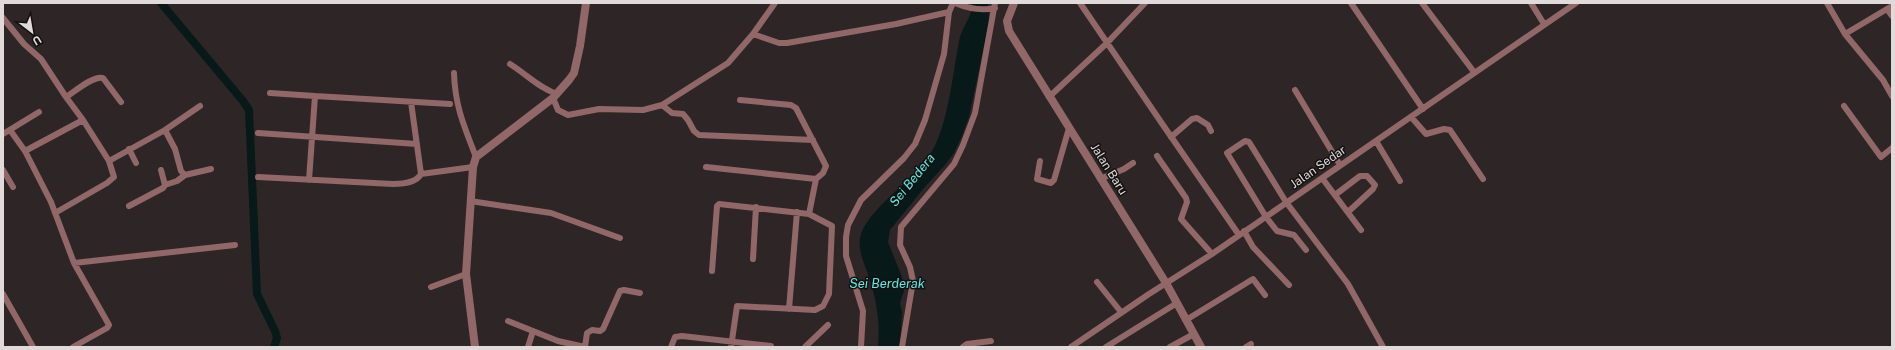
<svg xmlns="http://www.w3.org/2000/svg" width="1895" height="350" font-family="'Public Sans',sans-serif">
<rect width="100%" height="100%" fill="#2e2626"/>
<path fill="#071918" d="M972,3H988L989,22L969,117L962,136L954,153L945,165L924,188L890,230L888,242L902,277L904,291L900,303L902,312L900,347H878C879,335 879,322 877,311C876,301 873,290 870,281C866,266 856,250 861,234C869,210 908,183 925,162C949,132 952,73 960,37C964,23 972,18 972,3Z"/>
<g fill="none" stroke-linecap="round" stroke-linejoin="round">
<path stroke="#071918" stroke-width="8" d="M161,3L243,101L249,110L257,294L275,331L277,338L274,347"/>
<path stroke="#926768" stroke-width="6" d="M955,3C967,8 982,11 995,8
M1080,3L1163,125L1239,235
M1351,3L1423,109
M1422,3L1474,72
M1531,3L1544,24
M1827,3L1845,34L1883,80L1892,96
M1887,9L1892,16
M3,18L24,44L41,59L66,97L83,120
M753,34L779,43H787L896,24L949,12
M1845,34L1892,6
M510,64C526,74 539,88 557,94
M454,73C455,106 464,126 476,157
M1295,90L1340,165
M270,93L315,96
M66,97C74,92 94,75 103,78L121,102
M1049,97L1107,43L1145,3
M553,98L558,110L568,115L599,109L643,110L662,105L728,63L753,34L775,3
M740,100L791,105L796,108L826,166L823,173L816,179L809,214
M411,102L421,174
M662,105L672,113L683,114L688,120L694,131L699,135L813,140
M1844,106L1881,157L1892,148
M1412,118L1426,134L1444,129L1450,130L1483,179
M10,130L25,151
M165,130L175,149L181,171L185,175L211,169
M258,133L417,144
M3,134L39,112
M1171,137L1192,119L1197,118L1208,125L1211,131
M1376,141L1400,181
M129,149L136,163
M1157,156L1186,198L1187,202L1181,219L1212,254
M1040,161L1037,179L1051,183L1054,180L1069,128
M706,167L816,179
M3,170L13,187
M258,177L393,184C403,184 416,183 421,174L473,167
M1322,178L1361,230
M1100,179L1124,169L1133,163
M309,180L315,96L450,104
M165,185L177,181L185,175
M1335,195L1360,176H1367L1375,185L1373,189L1348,212
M470,201L551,213L620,238
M129,206L163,188L165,185L161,170
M55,213L107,183L114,177L109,161
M1244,231L1253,247L1289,285
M1306,250L1294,235L1277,231L1266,217L1227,153L1245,141L1249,142L1286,202L1348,284L1383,347
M753,259L756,207
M74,263L235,245
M712,271L717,206L719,204L809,214L832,226L829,294L823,306L815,310L737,306L731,347
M1097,282L1121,312
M431,287L466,274
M3,294L33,347
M789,309L797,212
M1186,320L1253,279L1265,295
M508,321L558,341L585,347
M73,347L107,328L109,325L74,263L51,202L25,151L83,120L109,161L165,130L200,106
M528,347L533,331
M585,347L587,333L592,330L600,331L603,329L620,291L624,290L640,293
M671,347L675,337L682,336L771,346
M805,347L828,325
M861,347L863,311L846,256V237L848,225L861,200L904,158L915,144L925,120L944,54L949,12L953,3
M902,347L913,281L910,267L900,245L901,227L954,164L963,145L975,113L995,3
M963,347L967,344L991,341
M1071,347L1149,294L1212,254L1576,3
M1106,347L1177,303
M1170,347L1194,334
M1246,347L1251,344"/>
<path stroke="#926768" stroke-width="8" d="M1014,3L1007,21L1009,31L1166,283L1201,347
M475,347L466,274L473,167L476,157L553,98L569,80L574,73L580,46L586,3"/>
</g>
<g text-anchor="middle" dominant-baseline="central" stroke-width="3" stroke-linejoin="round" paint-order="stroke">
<g font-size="12" fill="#e0dada" stroke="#131010">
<text transform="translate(1318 167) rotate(-35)">Jalan Sedar</text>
<text transform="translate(1109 169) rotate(58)">Jalan Baru</text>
</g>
<g font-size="13" font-style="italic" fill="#5dece5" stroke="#131010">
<text transform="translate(912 180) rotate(-51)">Sei Bedera</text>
<text x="887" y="283">Sei Berderak</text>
</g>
</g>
<rect width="1895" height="350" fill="none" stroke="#e0dada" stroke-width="8"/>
<g transform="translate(32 32) rotate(149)" stroke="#131010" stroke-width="3" paint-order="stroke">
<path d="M0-3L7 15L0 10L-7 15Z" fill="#e0dada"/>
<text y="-6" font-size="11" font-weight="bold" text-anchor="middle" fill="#e0dada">U</text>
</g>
</svg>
